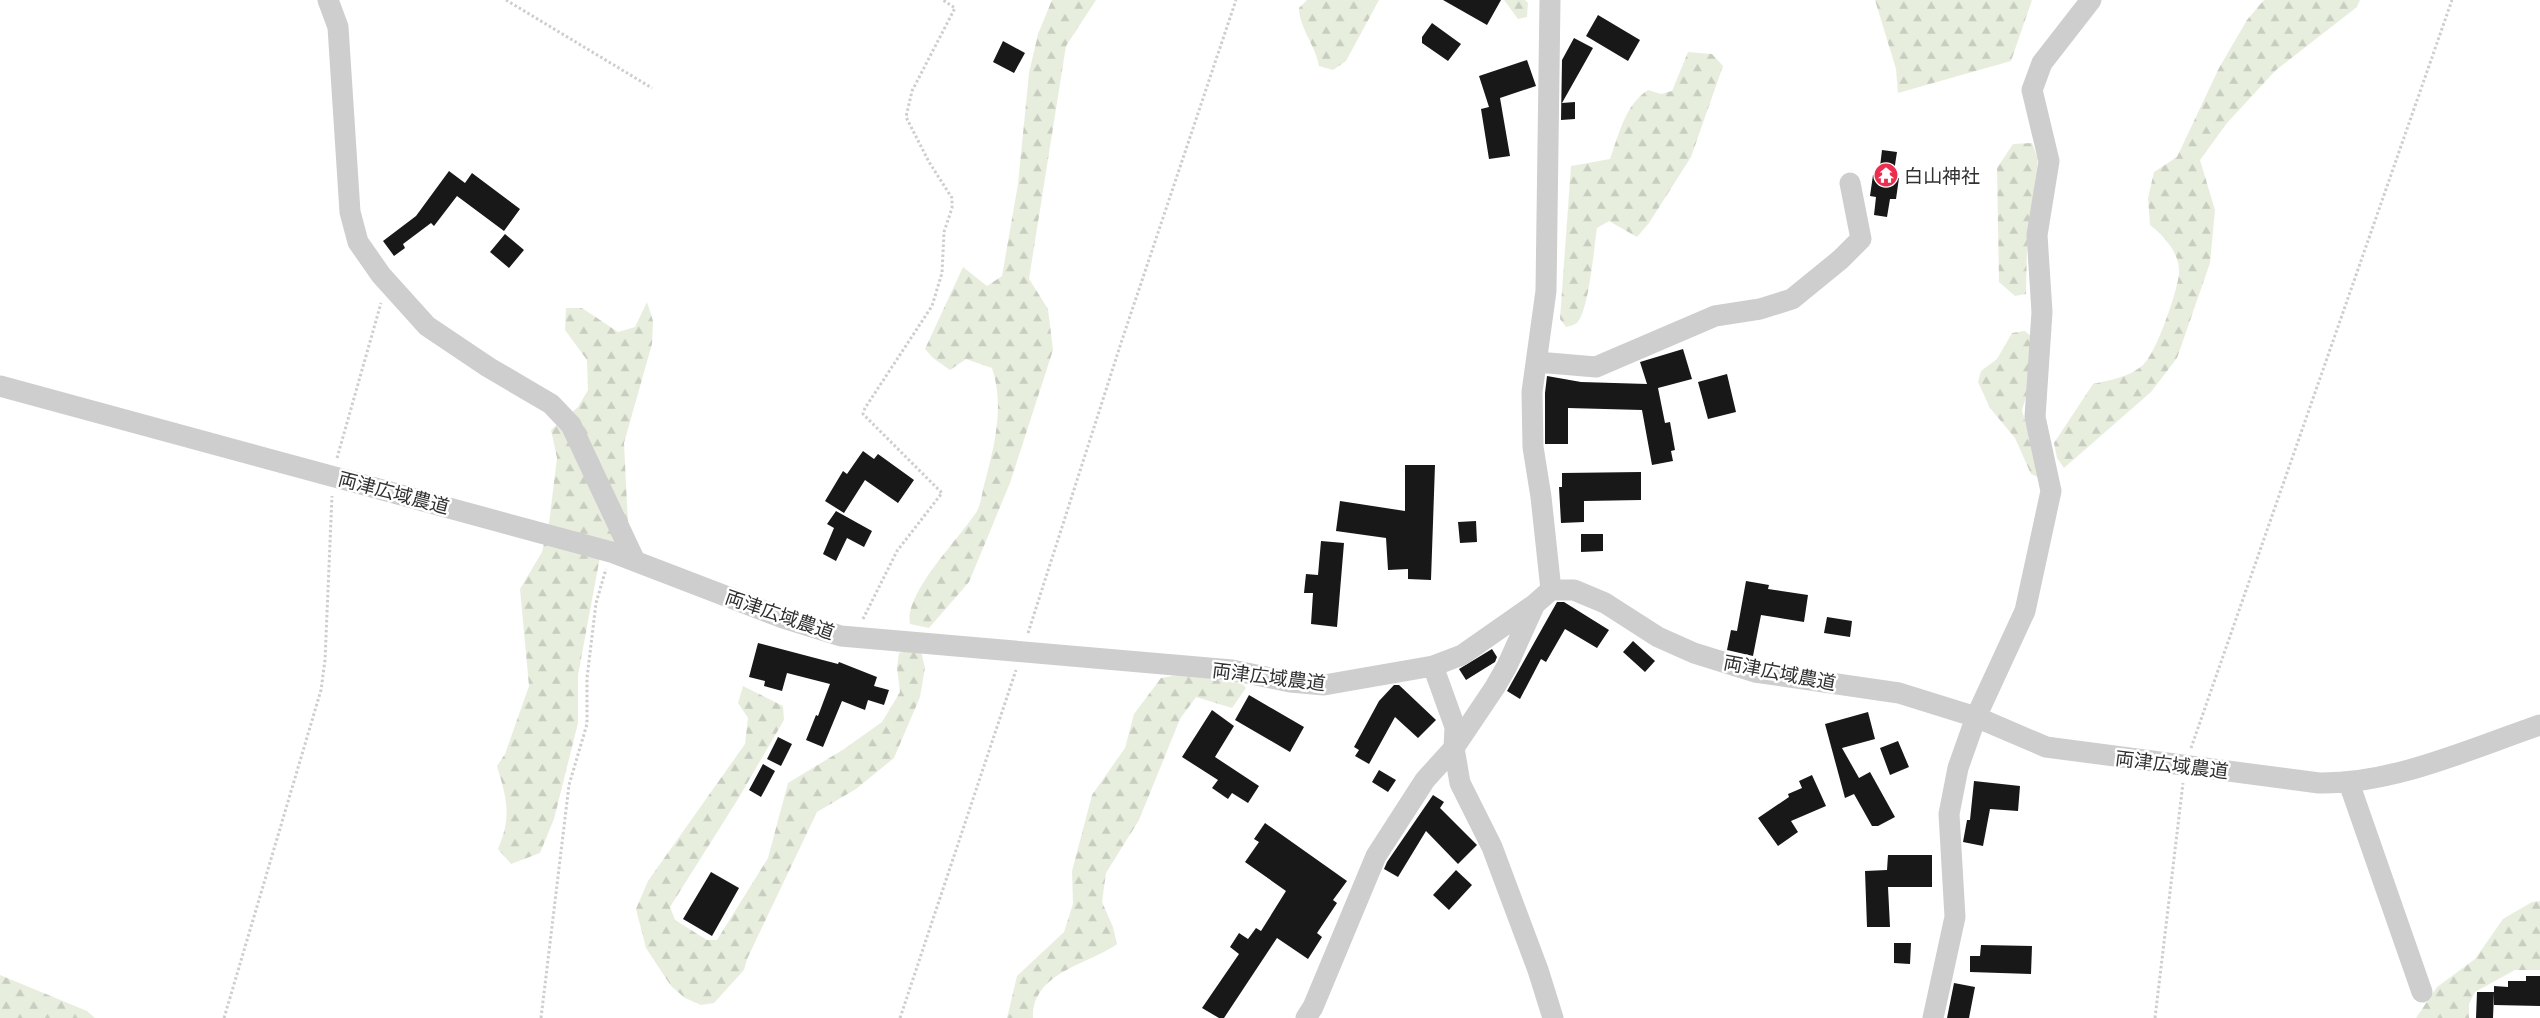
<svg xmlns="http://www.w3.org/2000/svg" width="2540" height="1018" font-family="'Titillium Web','Noto Sans JP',sans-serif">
<defs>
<pattern id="forest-firs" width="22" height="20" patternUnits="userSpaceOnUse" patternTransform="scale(1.25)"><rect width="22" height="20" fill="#e8eede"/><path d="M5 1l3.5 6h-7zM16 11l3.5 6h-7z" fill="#c7cdbf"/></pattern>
</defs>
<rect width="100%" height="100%" fill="#fff"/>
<path fill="url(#forest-firs)" d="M1052,0H1096L1066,46L1029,279L1048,309L1053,350L1010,483L969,582L929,628L910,624C904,593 960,538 977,511C981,504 982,493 984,485C994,448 1005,406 992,368L966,359L950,370L933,358L925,349L963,267L987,286L1002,276L1018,184L1029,73L1038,34Z
M1307,0H1379L1346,61L1333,70L1319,66C1316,46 1299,28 1299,8Z
M1504,0H1525L1528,3L1527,17L1518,19Z
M1875,0H2032L2011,61L1898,93L1896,69Z
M2264,0H2360L2357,7L2276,70L2227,123L2200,160L2215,210L2210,263L2177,358L2151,392L2064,468L2057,458L2054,443L2093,384C2110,380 2130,377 2143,365C2156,354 2178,290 2179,273C2180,253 2164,236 2150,225L2148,198L2154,172L2177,157L2219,68L2247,20Z
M1688,52L1712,54L1723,66L1691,157L1649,223L1637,237L1609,221L1597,228C1594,247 1589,311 1577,323C1574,325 1570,326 1566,327L1560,319L1571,166L1610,159C1619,134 1625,105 1648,90L1661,94L1672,91Z
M2032,143L2038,159L2027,246L2026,294L2015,296L1999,282L1997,168L2013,144Z
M647,302L653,321L652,344L624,443L628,524L617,546L603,541L578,675V723L554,819L540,853L511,864L498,849C512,816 507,800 497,766L505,754L529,686L520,589L542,552L549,523L557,458L551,430L578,407L588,390L587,360L565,330L566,308H582L618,332L635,327Z
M2025,331L2032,337L2036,365L2022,410L2033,451L2038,477L2031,474L2015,438L1990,408L1978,382L1981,371L1997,359L2012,333Z
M911,649L921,651L925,668L920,697L894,758L856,789L817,812L747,959L744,970L714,1003L701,1005L685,998L671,986L646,948L636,909L648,881L745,744L748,718L738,703L743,686L783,706L784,720L738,799L670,907L675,920L707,940H717L768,858L788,783L844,749L882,722L900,692L897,668L899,653Z
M1183,674L1240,681L1246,688L1232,708L1196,697L1180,719L1139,820L1106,873L1102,902L1113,927L1117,944C1088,965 1032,972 1033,1018H1007L1017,976L1064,932L1073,904L1072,871L1092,795L1125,748L1134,714L1161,678Z
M2540,901V970H2515L2475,992L2469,1004V1018H2416L2437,987L2475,959L2503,919L2532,902Z
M0,975L87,1011L95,1018H0Z"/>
<path fill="#181818" d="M1443,0H1501L1487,25Z
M1598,15L1640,40L1628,61L1586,36Z
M1432,23L1461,44L1448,61L1422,43V37Z
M1574,38L1593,48L1562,103L1575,102V119L1561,120L1562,60Z
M1003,41L1025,53L1014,73L993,62Z
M1527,60L1536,86L1500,98L1510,156L1489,159L1481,109L1489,107L1479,76Z
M1882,150L1897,152L1893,178H1899L1896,199H1890L1887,217L1874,215L1876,197L1870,196L1873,175H1879Z
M449,171L465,183L472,173L520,209L504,231L457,196L434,226L431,223L403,244L405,248L394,256L383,241L416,216Z
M505,234L524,250L509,268L490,252Z
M1683,349L1692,379L1658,388L1665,423L1670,422L1675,450L1671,451L1673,461L1652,465L1642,410L1568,408V444H1545V393L1547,376L1581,382L1647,384L1640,362Z
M1727,374L1736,412L1708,419L1698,382Z
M863,451L874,459L878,454L914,480L898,503L865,480L844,513L825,501L843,471L847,474Z
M1405,465H1435L1431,580L1408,579V569L1388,570L1386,538L1336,531L1340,501L1405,511Z
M1641,472V500L1584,501V522L1561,523L1559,487H1562V473Z
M836,511L872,531L864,547L847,538L836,561L823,554L834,528L827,524Z
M1476,521L1477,542L1460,543L1458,522Z
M1581,534H1603V551L1581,552Z
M1321,541L1344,543L1337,627L1311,624L1313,593H1304L1306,574L1318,575Z
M1746,581L1769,585L1768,589L1808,595L1804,622L1761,615L1753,656L1727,650L1731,630L1737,631Z
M1557,602H1564L1609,630L1597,648L1565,629L1546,662L1541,659L1520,699L1507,691Z
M1827,617L1852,621L1850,637L1824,633Z
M1633,641L1655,661L1645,672L1623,652Z
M758,643L838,664L839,662L877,677L874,686L889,690L884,705L868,700L865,710L842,701L823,747L806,740L816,715L818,716L830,684L787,673L782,691L764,686L765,681L749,677Z
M1492,649L1497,657L1495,662L1466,680L1459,669Z
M1394,685H1399L1436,720L1418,738L1395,717L1369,764L1355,756L1359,750L1354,747L1379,701Z
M1249,695L1304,727L1290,752L1235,720Z
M1212,710L1234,726L1215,757L1259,786L1248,803L1232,793L1228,799L1212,788L1218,780L1182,757Z
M1868,712L1875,739L1842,748L1859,778L1870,772L1895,817L1878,826H1872L1854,794L1845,798L1825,724Z
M778,737L792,744L781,766L767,759Z
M1898,741L1909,767L1890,775L1880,748Z
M763,764L775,771L761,797L749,790Z
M1379,770L1396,780L1388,792L1372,782Z
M1812,775L1826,806L1791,821L1798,832L1778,846L1758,818L1789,797L1788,794L1802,788L1799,781Z
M1974,781L2020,786L2018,811L1990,809L1983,846L1963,842L1967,820H1970Z
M1433,795L1444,802L1440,808L1477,845L1458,864L1426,831L1398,877L1384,869L1387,862Z
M1265,823L1347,881L1333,900L1337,903L1317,933L1322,937L1308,959L1277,938L1224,1018H1219L1202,1008L1239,954L1230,947L1239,933L1248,939L1256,928L1261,931L1286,891L1245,862L1259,842L1254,839Z
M1888,855H1932V887H1888L1890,927H1867L1865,871L1887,870Z
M1456,870L1472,885L1449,910L1433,895Z
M711,872L739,888L712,936L683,919Z
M1894,943H1911L1910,964L1894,963Z
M1981,945L2032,946L2031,974L1970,972V956H1980Z
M2526,976H2540V1006L2494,1005V986L2508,987V981H2526Z
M1954,983L1975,987L1969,1018H1947Z
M2477,992H2494L2493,1018H2476Z"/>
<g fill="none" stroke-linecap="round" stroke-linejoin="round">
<path stroke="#cecece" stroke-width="3" stroke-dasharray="2.5 2.5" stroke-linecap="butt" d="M506,0L652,88
M337,458L381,303
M863,619L897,551L942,493L863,414L865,408L932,306L942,273L944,232L952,208V198L929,162L906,117L912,91L955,8L943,0
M1028,633L1122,340L1236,0
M2191,748L2452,0
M224,1018L321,690L325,660L332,496
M541,1018L569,785L587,724V678L596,603L606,569
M900,1018L1016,670
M2155,1018L2183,783"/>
<path stroke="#cecece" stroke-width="21" d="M328,0L338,27L350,212L358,242L381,275L427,326L488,367L551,404L571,425L635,561
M1550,0L1546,291L1532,392L1533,447L1541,497L1551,590
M1537,362L1596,367L1715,316L1760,309L1792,299L1841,259L1861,239L1850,183
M0,386L611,552L783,618L841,636L1232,670L1290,682L1324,685L1433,666L1462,655L1535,604L1551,590H1574L1605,603L1658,637L1694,653L1755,672L1899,693L1976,717L2046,747L2319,783C2394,784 2470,749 2540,725
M1433,666L1455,727L1454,748L1460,783L1492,847L1538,970L1553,1018
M2349,783L2422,992
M1306,1018L1313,1007L1376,856L1425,780L1454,748L1495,687L1507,666L1535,604
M1933,1018L1955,917L1949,814L1958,768L1976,717L2025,611L2051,491L2035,417L2042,312L2037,235L2049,161L2032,90L2042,63L2091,0"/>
</g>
<defs>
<symbol id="temple-disc" viewBox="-11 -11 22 22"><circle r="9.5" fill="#ed2d50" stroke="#fff"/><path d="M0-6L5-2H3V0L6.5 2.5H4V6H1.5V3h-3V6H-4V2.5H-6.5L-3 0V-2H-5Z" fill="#fff"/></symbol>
</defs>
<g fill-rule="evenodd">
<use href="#temple-disc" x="1872" y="161" width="28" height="28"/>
</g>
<g text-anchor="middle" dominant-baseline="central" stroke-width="5" stroke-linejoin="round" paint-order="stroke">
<g font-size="19" fill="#313131" stroke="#fff" text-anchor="start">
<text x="1904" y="175">白山神社</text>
</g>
<g font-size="19" fill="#313131" stroke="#fff">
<text transform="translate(394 492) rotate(15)">両津広域農道</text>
<text transform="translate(780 614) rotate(19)">両津広域農道</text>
<text transform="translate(1780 672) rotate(11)">両津広域農道</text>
<text transform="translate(1269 676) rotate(7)">両津広域農道</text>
<text transform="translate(2172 764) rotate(7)">両津広域農道</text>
</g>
</g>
</svg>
